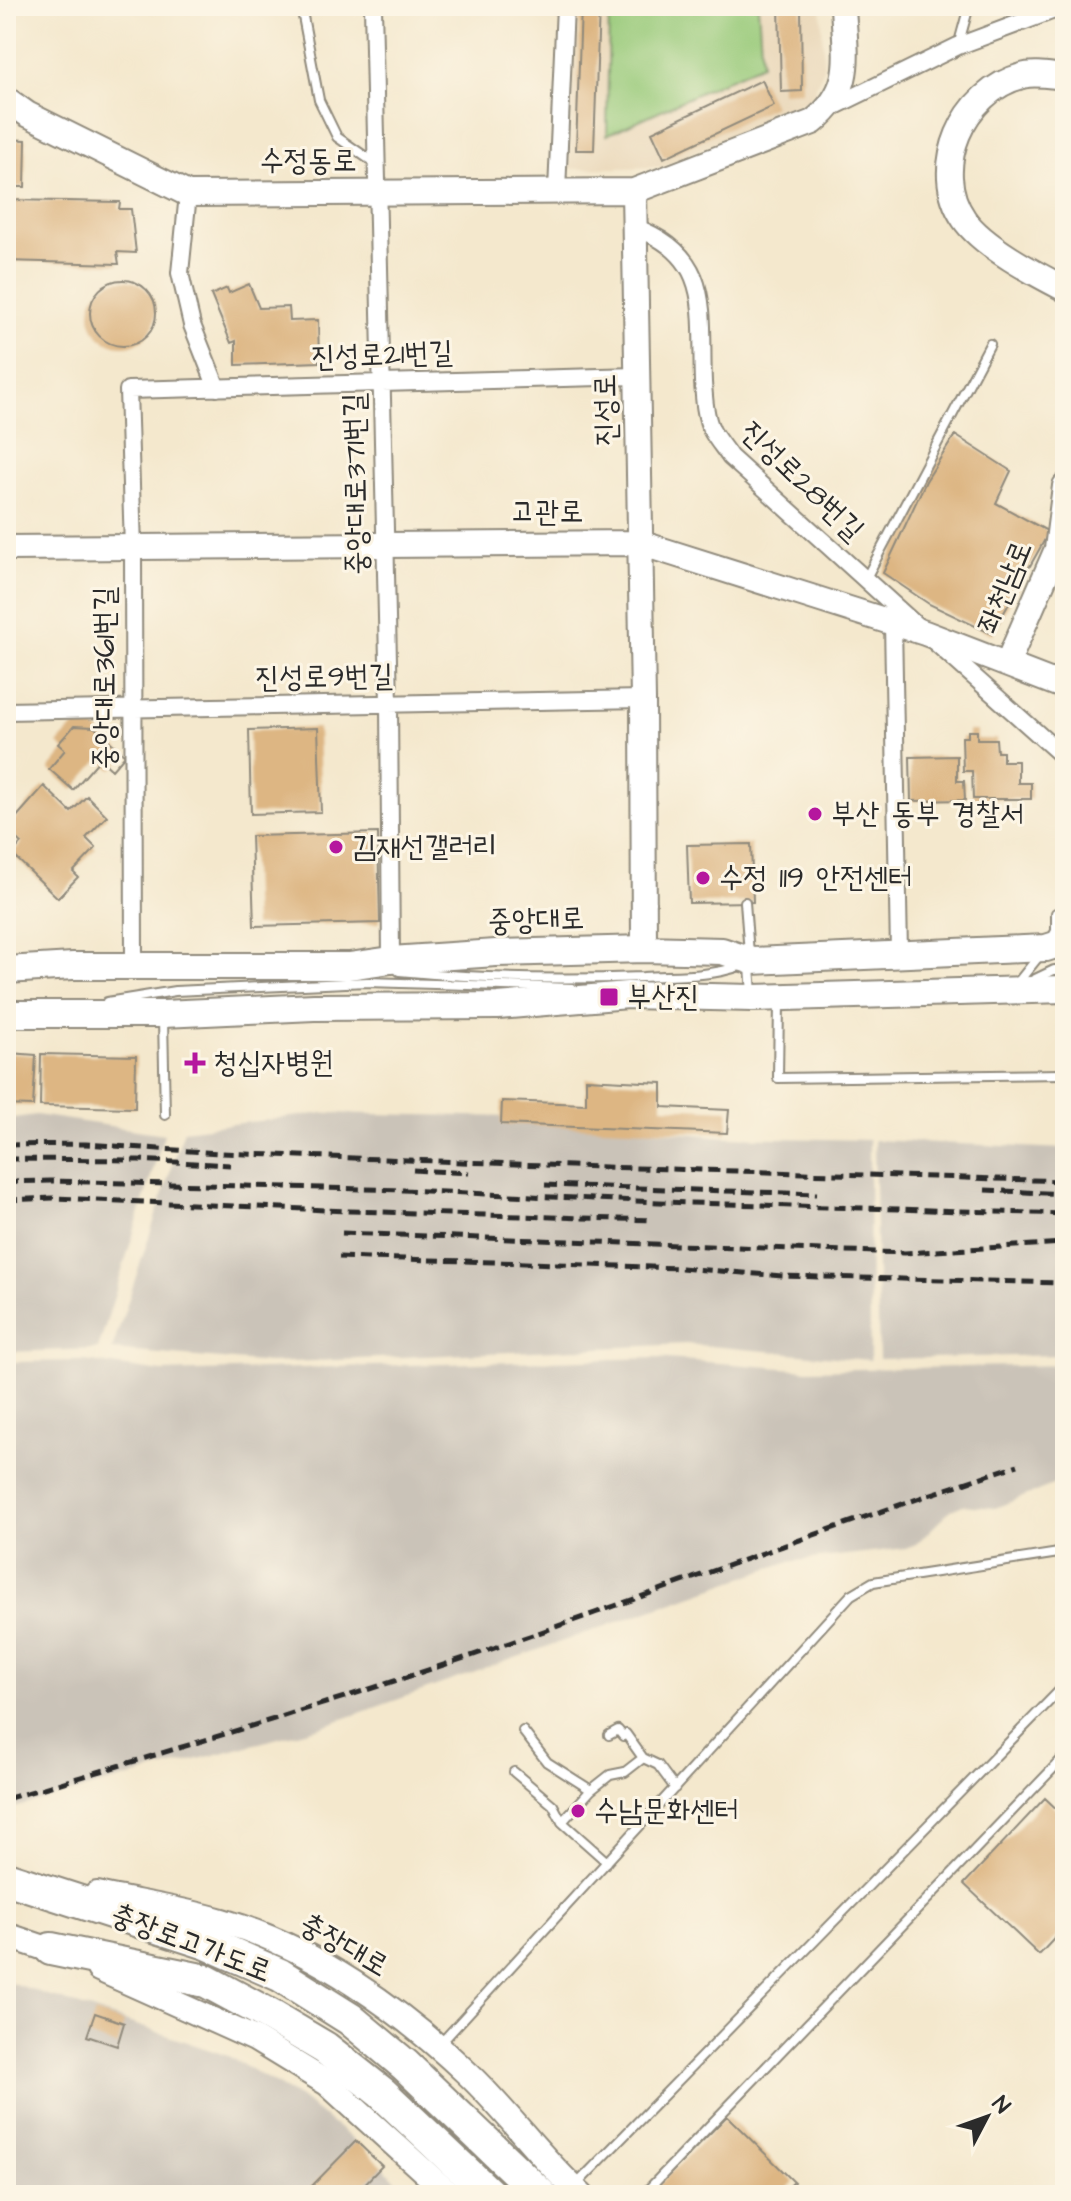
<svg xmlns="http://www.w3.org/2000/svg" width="1071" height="2201" font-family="'Architects Daughter','Poor Story',sans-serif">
<rect width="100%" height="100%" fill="#fcf5e5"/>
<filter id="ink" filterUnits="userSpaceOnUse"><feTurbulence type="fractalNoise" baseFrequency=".0125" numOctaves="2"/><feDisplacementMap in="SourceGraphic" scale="16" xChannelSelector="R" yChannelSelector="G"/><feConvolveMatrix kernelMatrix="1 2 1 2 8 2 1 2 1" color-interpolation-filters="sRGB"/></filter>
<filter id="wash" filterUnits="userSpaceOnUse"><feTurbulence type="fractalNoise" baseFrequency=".006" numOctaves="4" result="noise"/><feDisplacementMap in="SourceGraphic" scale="32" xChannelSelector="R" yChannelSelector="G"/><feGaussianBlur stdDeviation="1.8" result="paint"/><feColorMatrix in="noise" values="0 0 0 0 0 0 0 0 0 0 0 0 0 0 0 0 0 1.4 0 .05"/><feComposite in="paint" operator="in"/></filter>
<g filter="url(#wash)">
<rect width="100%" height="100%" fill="#f4e8cd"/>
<path fill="#ead8ba" d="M575,6H821L824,68L812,97L662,167L569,169Z"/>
<path fill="#cac3b8" d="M324,1113L513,1117L728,1137L869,1140L870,1360L686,1344L270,1363L112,1350L184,1130Z
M36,1115L164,1134L98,1349L6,1352V1119Z
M874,1140L1065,1149V1355L879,1359Z
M655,1358L808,1370L1065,1365V1480L995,1508L963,1505L951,1510L916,1544L906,1548L787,1562L320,1727L6,1810V1362L84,1361L162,1372Z
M6,1981L228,2056L300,2098L351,2138L413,2195H6Z"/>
<path fill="#99ca7a" stroke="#627a52" stroke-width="2" d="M609,6H758L762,64L607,135Z"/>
<g id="blocks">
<path fill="#ddb683" d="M581,6H599L594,150H576Z
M779,6H801L802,91L781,92Z
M762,80L774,106L664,158L652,132Z
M6,139L26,140L25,187H6Z
M6,200L120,202L119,209H131L136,253L117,252L119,264L6,261Z
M90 313a33 33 0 1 1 66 0a33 33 0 1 1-66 0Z
M249,284L259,308L289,307L290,321L318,320L319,362L236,365V341L231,343L211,295L227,288L229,293Z
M955,435L1011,471L996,503L1049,532L992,634L929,604L883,573L926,481Z
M74,726L94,727L125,755L112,770L100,759L73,790L49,769L65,750L58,744Z
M318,728L321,812L251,814L249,730Z
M968,731H977V739H996L997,752H1003V761H1018V783H1031V799H973L972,771H963L962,737H968Z
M957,756V781H964L965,800L911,801L910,757Z
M44,786L71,812L87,796L107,816L86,838L96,848L73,872L78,877L58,898L12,854L21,843L6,829Z
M378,833L380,923L254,926L251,836Z
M751,844L753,902L689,903L687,845Z
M9,1053L36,1055L33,1106L6,1105V1071H8Z
M41,1054L136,1056L135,1108L40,1106Z
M586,1079L662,1083V1107L729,1110L727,1133L501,1124L502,1101L586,1104Z
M1045,1798L1065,1817V1927L1039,1955L964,1884Z
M95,2013L124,2023L117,2046L87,2036Z
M727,2116L794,2182L780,2195H667L658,2186Z
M356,2141L382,2166L354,2195H303Z"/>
</g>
</g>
<g filter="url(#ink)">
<use href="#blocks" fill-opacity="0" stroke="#908a7c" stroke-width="2"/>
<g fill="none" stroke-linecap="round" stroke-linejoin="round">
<defs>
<path id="lane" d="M301,6L319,100L337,137L376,164
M958,46L969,6
M865,580L990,344
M745,902L752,993
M1052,938L1056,931V913
M399,971C481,979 562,980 643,977C676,975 709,977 740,966
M1031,981L1054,970H1065
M1015,986L1039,956
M107,1002L175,991L367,982L572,988
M779,1002L778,1078L1065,1074
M163,1019L165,1115
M523,1731L547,1762L591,1790
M609,1735L618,1730L623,1736L626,1734L643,1758L658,1765L675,1788
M514,1772L553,1805L562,1822L607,1862
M562,1822L591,1790L610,1775L625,1772L643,1758
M441,2043L851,1595L873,1582L1065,1552
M576,2185L1065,1685
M643,2195L1065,1756"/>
<path id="street" d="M373,6L389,704L391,960
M831,108L958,46L1065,6
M557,191L565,6
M188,194L180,273L192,325L217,388
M634,227C714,256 700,311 703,382C704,398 705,417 712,431C717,440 724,448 730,457L918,627
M893,623L899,953
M935,642L1065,758
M6,711L643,699
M134,966L133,548L128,390L637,376"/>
<path id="secondary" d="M1065,77C1052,76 1034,72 1022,76C963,91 929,169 964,219C982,246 1036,274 1065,289
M6,99L27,114L188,194L634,191L813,122C856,88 845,55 843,6
M634,191L643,699L644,949
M6,548L640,543L925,633L1065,687
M1007,664L1057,549L1065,486
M97,1894C138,1903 181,1909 222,1921C313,1947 401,2010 468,2074C508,2112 540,2158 581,2195
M6,1935L65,1955
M99,1969L255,2039L327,2083L450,2195"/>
<path id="primary" d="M6,970L73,966H349L391,960L496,953L644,949L722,951L752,961L1046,948L1065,942
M6,1014H163L314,1007L498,1006L628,995L752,998L1065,989"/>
<path id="highway" d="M6,1878L207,1943L280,1975L350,2019L405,2065L541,2195
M51,1949L206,1981L271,2016L325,2048L382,2093L490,2195"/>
</defs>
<use href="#lane" stroke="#908a7c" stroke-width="12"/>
<use href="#street" stroke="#908a7c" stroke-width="20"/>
<use href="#secondary" stroke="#908a7c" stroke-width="28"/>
<use href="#primary" stroke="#908a7c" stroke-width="30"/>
<use href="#highway" stroke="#908a7c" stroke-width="36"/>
<use href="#lane" stroke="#fff" stroke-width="8"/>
<use href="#street" stroke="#fff" stroke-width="16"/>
<use href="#secondary" stroke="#fff" stroke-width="24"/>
<use href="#primary" stroke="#fff" stroke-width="26"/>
<use href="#highway" stroke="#fff" stroke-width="32"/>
<path stroke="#2b2b2b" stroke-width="5" stroke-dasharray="12 6" stroke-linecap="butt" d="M6,1145L85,1144L219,1153L571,1166L1065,1181
M6,1159L138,1160L230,1165
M413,1170L469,1173
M6,1182L50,1181L403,1190L659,1202L1065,1214
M545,1185L817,1194
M985,1190L1065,1194
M6,1200L53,1198L349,1211L653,1220
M342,1233L905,1253L1065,1243
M339,1257L681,1268L782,1276L1065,1283
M6,1799C184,1747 362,1694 538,1633C698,1577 857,1518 1018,1465"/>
</g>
</g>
<g fill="#b5179e" stroke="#fcf5e5" stroke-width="3">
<circle cx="815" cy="814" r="8"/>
<circle cx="336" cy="847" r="8"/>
<circle cx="703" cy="878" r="8"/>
<rect x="599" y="987" width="20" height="20" rx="4"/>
<path d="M191 1051h8v8h8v8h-8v8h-8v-8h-8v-8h8z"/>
<circle cx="578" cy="1811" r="8"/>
</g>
<g text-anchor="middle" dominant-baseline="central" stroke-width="6" stroke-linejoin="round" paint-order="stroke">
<g font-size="30" fill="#2b2b2b" stroke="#fcf5e5">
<text x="308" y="161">수정동로</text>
<text transform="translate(382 355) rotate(-2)">진성로21번길</text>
<text transform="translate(606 410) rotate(-91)">진성로</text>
<text transform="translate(802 481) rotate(44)">진성로28번길</text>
<text transform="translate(356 484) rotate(-91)">중앙대로371번길</text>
<text x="547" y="512">고관로</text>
<text transform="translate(1005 587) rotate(-68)">좌천남로</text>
<text transform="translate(324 677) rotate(-1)">진성로9번길</text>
<text transform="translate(105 678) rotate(-90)">중앙대로361번길</text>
<text transform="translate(536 920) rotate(-2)">중앙대로</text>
<text transform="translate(191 1943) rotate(21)">충장로고가도로</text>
<text transform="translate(344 1945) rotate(30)">충장대로</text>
</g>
<g font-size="30" fill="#2b2b2b" stroke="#fcf5e5" text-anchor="start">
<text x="831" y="814">부산 동부 경찰서</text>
<text x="352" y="847">김재선갤러리</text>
<text x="719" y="878">수정 119 안전센터</text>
<text x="627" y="997">부산진</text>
<text x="213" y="1063">청십자병원</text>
<text x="594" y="1811">수남문화센터</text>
</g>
</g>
<rect width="1071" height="2201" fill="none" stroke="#fcf5e5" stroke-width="32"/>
<g transform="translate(987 2117) rotate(49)" stroke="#fcf5e5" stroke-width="6" paint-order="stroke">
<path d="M0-6L14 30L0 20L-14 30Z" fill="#2b2b2b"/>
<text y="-12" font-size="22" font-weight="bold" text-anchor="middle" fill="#2b2b2b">N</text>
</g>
</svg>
